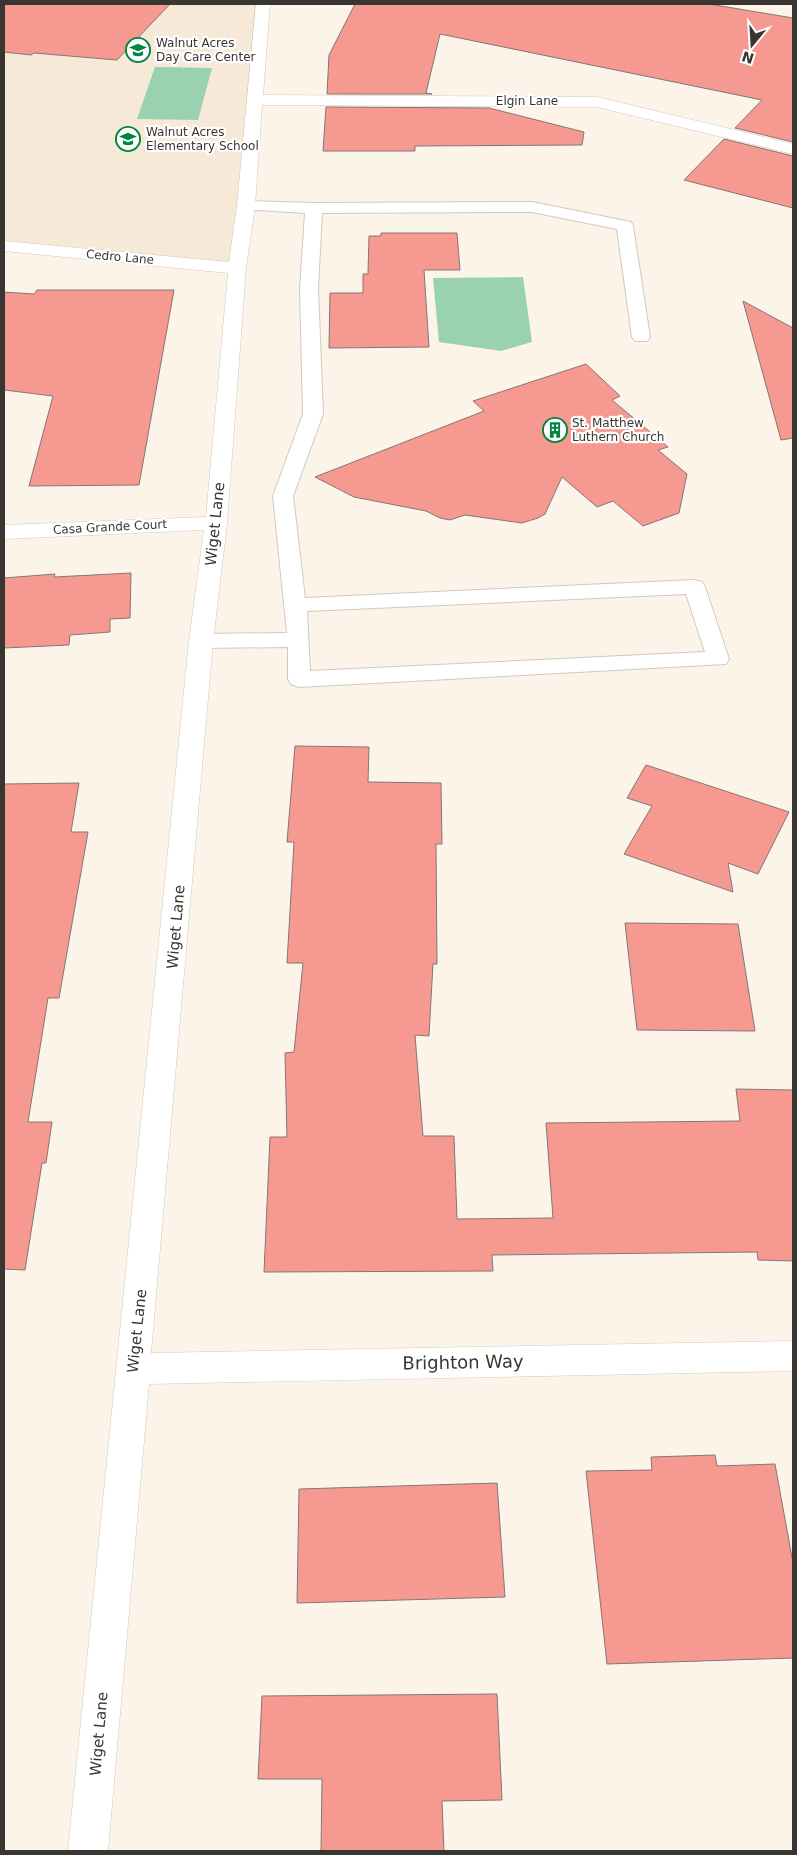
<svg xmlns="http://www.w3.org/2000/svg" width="797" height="1855" font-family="'DejaVu Sans',sans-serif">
<rect width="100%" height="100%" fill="#fdf4e9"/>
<path fill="#f7e9d8" d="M4,4H263L237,268L4,246Z"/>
<path fill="#9ad1b1" d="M155,67L212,68L198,120L137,119Z
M523,277L532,342L501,351L439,342L433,278Z"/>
<path fill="#f69991" stroke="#847675" d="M4,4H170L117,60L34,53L31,55L4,52Z
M355,4H709L793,18V142L735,128L762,100L440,34L426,93L432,94H327L329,55Z
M326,107L489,108L584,132L582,145L415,146V151H323Z
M724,139L793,156V208L684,180Z
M381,233H457L460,270H424L429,347L329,348L330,293H363V274H368L369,236H381Z
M37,290H174L139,485L29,486L53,396L4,390V292L34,294Z
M743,301L793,328V438L781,440Z
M586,364L620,396L612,400L668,447L658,450L687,474L679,513L643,526L613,501L597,507L562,477L545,514L538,518L522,523L465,515L450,520L440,518L426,511L354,497L315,477L484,411L473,401Z
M131,573L130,618L110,619V632L70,635L69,645L4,648V578L55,574L54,577Z
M295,746L369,747L368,782L441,783L442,844H436L437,964H433L429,1036L415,1035L423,1136H454L457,1219L553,1218L546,1123L740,1121L736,1089L793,1090V1261L758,1260L757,1252L492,1255L493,1271L264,1272L270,1137H287L285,1053L294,1052L303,963H287L294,842H287Z
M646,765L789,812L758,874L728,863L733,892L624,854L652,806L627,798Z
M79,783L71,832H88L59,998H48L28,1122H52L46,1163H42L25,1270L4,1269V784Z
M625,923L738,924L755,1031L637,1030Z
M715,1455L717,1466L775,1464L793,1563V1658L607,1664L586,1471L652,1470L651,1457Z
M497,1483L505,1597L297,1603L299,1489Z
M497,1694L502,1800L442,1801L444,1851H321L322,1779H258L262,1696Z"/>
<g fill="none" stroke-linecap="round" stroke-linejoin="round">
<defs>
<path id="service" d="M246,201L314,203L532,202L631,222L633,226L650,337L647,341H635L632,337L617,229L532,212L322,213L318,288L323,414L293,496L305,598L694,580L702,582L705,587L729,659L726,664L299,687L291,684L288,679V647L201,648L193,646L190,641L193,636L201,634L287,633L273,496L303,414L300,288L305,213L240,209L238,206L240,203ZM686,594L705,652L310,671L307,611Z"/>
<path id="minor" d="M256,4H270L263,95L597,97L793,144V154L597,107L262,105L255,206L246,268L227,523L213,641L151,1353L793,1341V1371L149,1384L108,1851H68L189,641L204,530L4,539V525L206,517L228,273L4,251V241L229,262L237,206Z"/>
</defs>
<use href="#service" stroke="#d1c9be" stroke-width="2"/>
<use href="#minor" stroke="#d1c9be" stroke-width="1"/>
<use href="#service" fill="#fff" fill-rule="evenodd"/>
<use href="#minor" fill="#fff" fill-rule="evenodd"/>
</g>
<defs>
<symbol id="school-ring" viewBox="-11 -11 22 22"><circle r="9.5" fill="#fff" stroke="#028540" stroke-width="1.5"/><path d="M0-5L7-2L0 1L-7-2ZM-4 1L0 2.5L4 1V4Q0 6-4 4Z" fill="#028540"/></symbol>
<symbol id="building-ring" viewBox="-11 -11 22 22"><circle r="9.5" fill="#fff" stroke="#028540" stroke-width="1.5"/><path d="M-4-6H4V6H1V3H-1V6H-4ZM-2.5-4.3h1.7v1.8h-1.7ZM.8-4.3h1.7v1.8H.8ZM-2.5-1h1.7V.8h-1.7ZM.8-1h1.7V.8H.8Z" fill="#028540"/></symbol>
</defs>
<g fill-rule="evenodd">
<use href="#school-ring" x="124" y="36" width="28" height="28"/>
<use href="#school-ring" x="114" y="125" width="28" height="28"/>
<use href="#building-ring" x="541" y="416" width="28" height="28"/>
</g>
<g text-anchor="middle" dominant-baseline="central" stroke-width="4.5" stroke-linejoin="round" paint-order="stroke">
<g font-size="12" fill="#393632" stroke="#fff" text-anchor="start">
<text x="156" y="43">Walnut Acres<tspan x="156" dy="14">Day Care Center</tspan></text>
<text x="146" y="132">Walnut Acres<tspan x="146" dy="14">Elementary School</tspan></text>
<text x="572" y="423">St. Matthew<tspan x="572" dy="14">Luthern Church</tspan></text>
</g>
<g font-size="12" fill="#393632" stroke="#fff">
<text x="527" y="101">Elgin Lane</text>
<text transform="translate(120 257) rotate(5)">Cedro Lane</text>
<text transform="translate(110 527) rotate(-3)">Casa Grande Court</text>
</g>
<g font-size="15" fill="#393632" stroke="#fff">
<text transform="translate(215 524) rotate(-84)">Wiget Lane</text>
<text transform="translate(176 927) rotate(-85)">Wiget Lane</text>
<text transform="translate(137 1331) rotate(-84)">Wiget Lane</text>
<text transform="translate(99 1734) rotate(-85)">Wiget Lane</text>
</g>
<g font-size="18" fill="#393632" stroke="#fff">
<text transform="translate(463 1362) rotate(-1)">Brighton Way</text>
</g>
</g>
<rect width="797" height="1855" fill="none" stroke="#393632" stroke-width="10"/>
<g transform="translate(752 45) rotate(198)" stroke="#ffffff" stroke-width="4" paint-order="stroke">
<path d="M0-4L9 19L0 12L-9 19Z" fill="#393632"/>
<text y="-8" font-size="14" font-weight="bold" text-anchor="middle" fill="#393632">N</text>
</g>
</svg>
